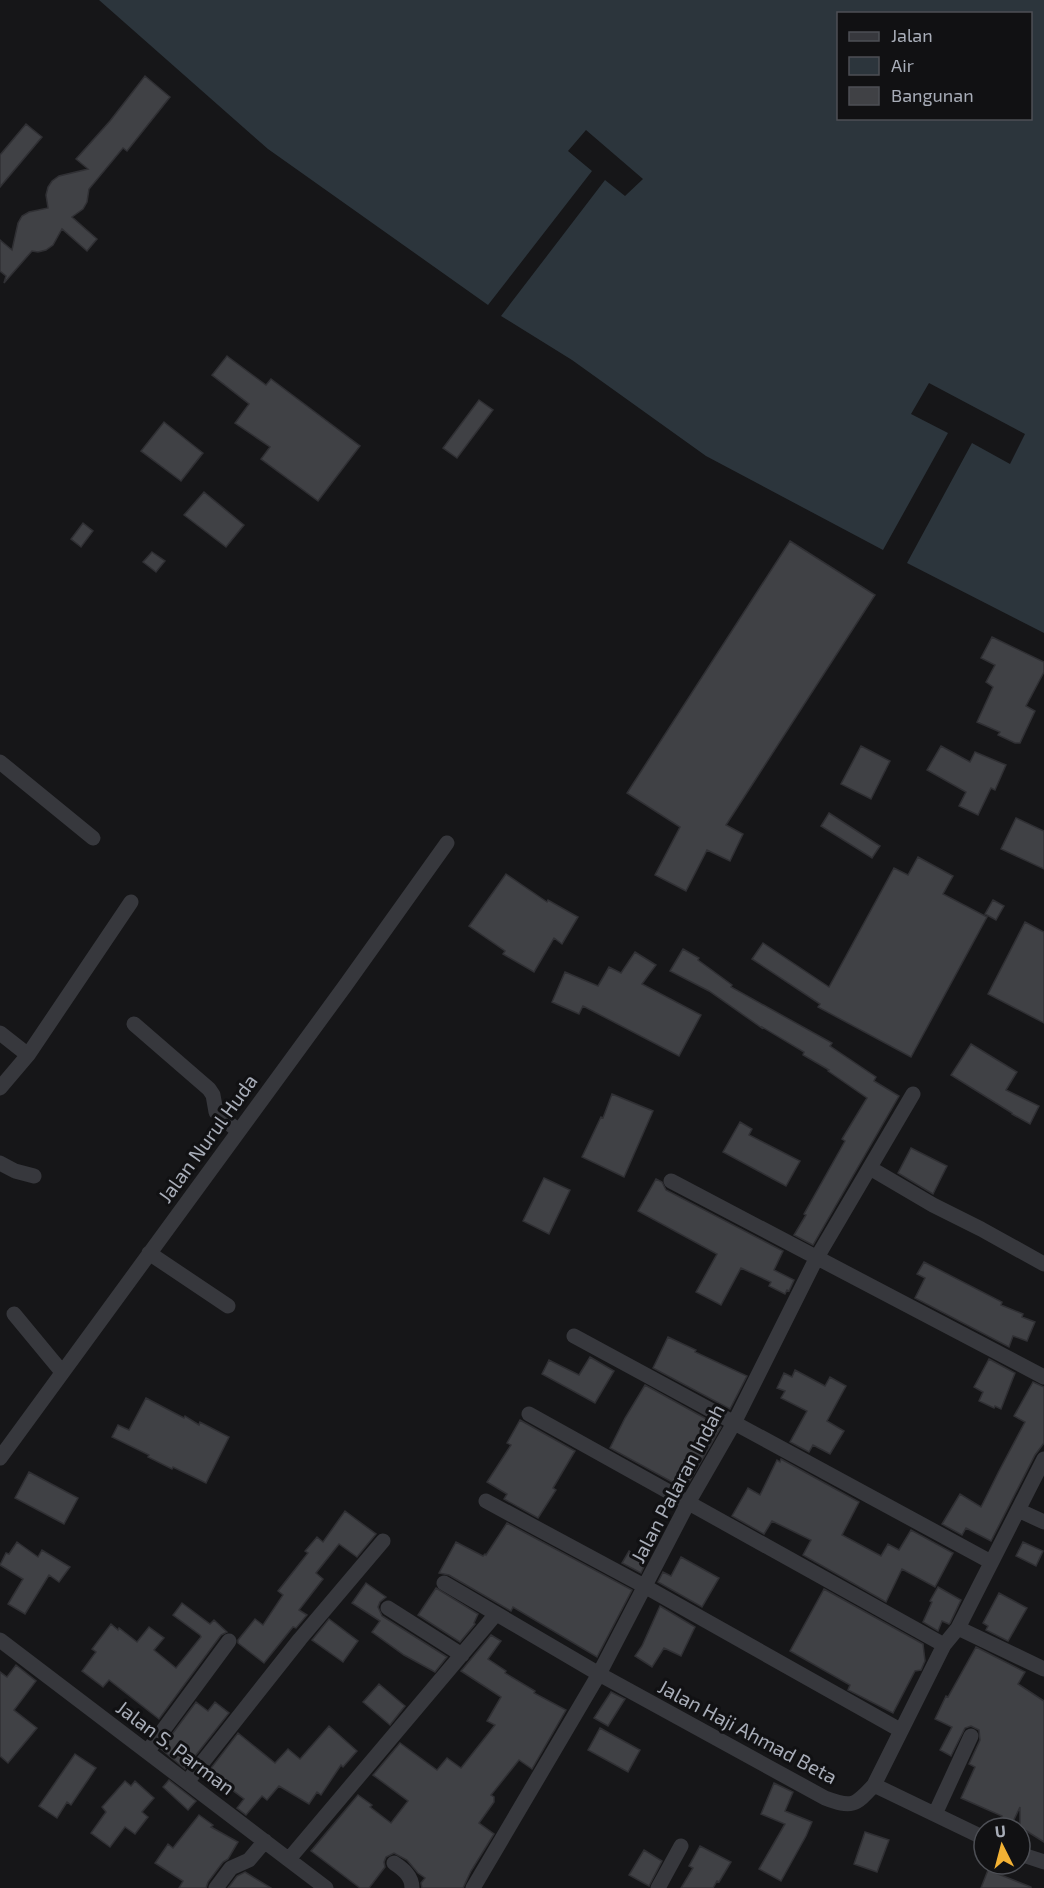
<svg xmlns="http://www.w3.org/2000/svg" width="1044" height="1888" font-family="'Exo 2',sans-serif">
<rect width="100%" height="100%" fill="#161618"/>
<path fill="#2c353c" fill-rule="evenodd" d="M99,0H1044V633L907,563L972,443L1010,464L1025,434L929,383L911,414L948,433L883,550L706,456L572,360L501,316L605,180L625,196L643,179L586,130L568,151L592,171L488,305L268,149ZM838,14H1030V118H838Z"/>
<path fill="#404145" stroke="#303034" stroke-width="1.5" d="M145,76L170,97L127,151L123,148L89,189L87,202L83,209L72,217L97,239L87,251L62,229L53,245L46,250L38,252L32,251L4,283L6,276L0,271V240L12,250L18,223L22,216L29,212L48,208L46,195L48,187L52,181L59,176L88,169L76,159L110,121Z
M26,124L42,137L0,187V155Z
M227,356L266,385L271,379L360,446L318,501L261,459L270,447L235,423L249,404L212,375Z
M479,400L493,410L457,458L443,448Z
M164,422L203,453L181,481L141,451Z
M204,492L244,525L226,547L184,515Z
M83,523L93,531L81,547L71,539Z
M790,541L875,595L726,825L743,834L730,861L707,850L686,891L655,875L680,827L627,793Z
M152,552L165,561L156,572L143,562Z
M992,637L1044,662V672L1026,706L1035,711L1020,743H1015L998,735L1000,732L977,722L993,687L986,682L995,665L981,658Z
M861,746L890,761L871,799L841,784Z
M941,746L970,762L975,752L1006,765L995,790L991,788L978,815L959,806L966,792L927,770Z
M829,813L880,846L872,858L821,826Z
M1016,818L1044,831V869L1001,849Z
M918,857L953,876L943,894L987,917L911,1057L818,1007L820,1004L752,959L763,943L829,987L894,868L908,875Z
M506,874L547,902L548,900L578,917L562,944L554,938L534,972L503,954L505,951L469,926Z
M993,900L1004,906L996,920L985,914Z
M1025,922L1044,932V1023L988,994Z
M683,949L699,958L698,960L732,985L731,987L832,1043L830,1046L876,1077L874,1081L899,1096L813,1245L794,1235L806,1215L804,1214L840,1150L845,1141L842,1139L867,1098L828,1071L829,1070L803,1055L804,1052L762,1027V1028L709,991L670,971Z
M635,952L656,965L642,984L701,1015L679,1056L583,1006L579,1014L552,1002L565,972L598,986L609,967L621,973Z
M971,1044L1017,1072L1006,1090L1039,1106L1030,1124L1012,1114V1113L951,1075Z
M612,1094L653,1111L624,1177L582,1157L601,1117L603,1118Z
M740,1122L752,1129L749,1135L800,1161L786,1186L723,1152Z
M911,1148L947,1166L933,1194L898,1173Z
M544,1178L570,1190L549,1234L523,1221Z
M656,1179L662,1182L666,1190L783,1251L774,1270L794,1280L789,1291L787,1290L785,1294L769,1286L771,1282L741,1268L721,1305L696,1292L717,1254L638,1211Z
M924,1262L1002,1302L1001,1305L1023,1314L1022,1317L1035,1322L1027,1341L1013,1336L1009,1347L915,1298L925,1278L917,1274Z
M668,1337L696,1350L695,1352L747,1376L730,1409L653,1368Z
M590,1357L614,1371L595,1403L542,1374L549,1360L579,1375Z
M989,1359L1015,1373L1001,1409L995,1406L994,1408L979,1401L983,1392L974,1387Z
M795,1370L825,1386L830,1377L846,1386L827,1421L844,1431L830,1454L813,1445L809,1452L790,1442L807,1411L781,1398L785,1391L777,1388L784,1373L792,1377Z
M1033,1382L1044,1387V1443L1035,1455L991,1541L966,1528L962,1535L942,1524L960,1494L981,1507L999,1471L1025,1422L1014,1416Z
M645,1385L721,1427L685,1489L610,1448L625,1418Z
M146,1398L184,1418L185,1416L199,1425L200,1422L229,1437L206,1483L173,1467L172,1469L148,1457L149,1455L112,1437L118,1425L129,1430Z
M520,1420L575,1451L553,1488L556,1490L538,1518L504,1499L507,1494L487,1482L511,1445L507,1443Z
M781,1459L859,1502L842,1535L881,1556L888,1544L899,1550L911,1530L953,1553L935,1587L902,1569L886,1602L803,1555L811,1540L772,1521L764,1534L732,1516L748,1488L760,1495L777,1460L780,1462Z
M29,1472L78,1498L64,1524L15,1498Z
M345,1511L376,1534L357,1557L339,1544L316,1573L323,1579L299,1610L307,1615L296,1628L293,1627L264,1663L238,1643V1640L255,1619L263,1625L283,1595L278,1591L308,1553L305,1551L317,1537L323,1542Z
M507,1523L632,1590L597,1657L513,1607L511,1611L449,1575L439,1573L456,1542L483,1556L485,1554L486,1555Z
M17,1542L38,1557L42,1550L70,1567L59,1582L49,1575L25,1614L8,1604L23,1579L0,1565L6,1553L9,1554Z
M1023,1542L1043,1551L1036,1566L1016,1556Z
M629,1551L646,1562L641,1573L622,1563Z
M681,1557L719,1578L702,1607L658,1582L663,1572L671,1576Z
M366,1583L386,1597L380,1602L378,1607L382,1616L447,1657L435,1672L404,1655L372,1632L380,1621L352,1603Z
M938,1587L961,1600L950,1623L949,1624L942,1621L938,1631L923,1622L932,1602L930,1601Z
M436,1588L478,1614L474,1623L475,1624L460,1642L418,1615Z
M824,1589L923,1644L925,1661L921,1670L915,1671L893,1713L848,1690L850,1685L790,1651Z
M999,1593L1027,1608L1008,1641L986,1630L988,1626L983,1623Z
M182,1603L210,1624L214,1620L227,1632L221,1635L159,1719L109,1680L103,1687L82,1671L96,1652L92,1649L111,1624L118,1630L119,1628L137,1642L149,1627L164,1638L154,1650L176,1668L201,1637L200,1635L173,1615Z
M660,1606L695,1627L681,1656L664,1648L652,1667L635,1656L642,1646Z
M329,1619L358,1641L343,1662L312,1640Z
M491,1635L501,1641L488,1659L506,1671L505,1673L535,1691L534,1693L566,1710L532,1769L519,1760L491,1795L494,1797V1802L479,1823L494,1834L471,1871L463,1888H422L421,1883L425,1878L418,1873L407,1860L394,1853L386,1857L384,1862L385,1867L369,1888H360L311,1851L358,1795L372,1805L370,1807L391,1823L408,1801L373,1775L400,1743L437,1770L447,1758L461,1768L495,1725L487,1721L501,1697L461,1671Z
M976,1647L1025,1672L1018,1684L1044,1701V1842L1020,1827V1807L1010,1828H994L1002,1816L961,1798L975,1767L969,1764L980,1740L979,1730L971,1726L965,1728L951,1756L940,1750L952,1727L935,1719L946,1696L948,1697Z
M16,1665L36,1681L14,1710L37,1728L8,1763L0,1756V1672L7,1677Z
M379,1684L405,1706L390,1725L363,1702Z
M611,1692L625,1699L608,1726L594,1718Z
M196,1702L208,1711L215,1702L229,1713L185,1769L161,1749Z
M329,1726L357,1751L343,1767L341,1765L321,1795L317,1792L309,1804L279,1786L267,1800L262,1796L246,1815L237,1808L244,1799L208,1772L238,1733L275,1763L288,1749L300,1759Z
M600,1728L640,1750L628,1772L588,1750Z
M75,1754L96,1768L71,1805L67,1802L57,1818L39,1806Z
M169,1780L196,1801L188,1810L163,1787Z
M125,1781L131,1786L135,1781L154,1798L142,1812L148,1817L135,1834L125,1827L110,1847L91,1833L106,1812L102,1807Z
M774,1783L793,1792L785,1811L812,1822L806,1836L781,1881L759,1869L785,1824L761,1814Z
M199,1815L213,1825L211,1827L238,1842L228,1859L223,1862L208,1882L206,1888H179L183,1881L155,1863L168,1844L173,1848Z
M865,1832L889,1840L877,1872L854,1864Z
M700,1846L731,1862L719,1882L717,1881L713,1888H681L693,1868L689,1866Z
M644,1850L662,1861L649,1886L629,1875Z
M988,1870L1031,1887V1888H981Z
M245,1872L271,1888H228L237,1876Z"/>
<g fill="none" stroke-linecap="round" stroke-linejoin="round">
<path stroke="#37383d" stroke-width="15" d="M0,762L93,838
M134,1024L209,1089L213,1095L216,1112L238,1131
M0,1033L28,1055
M0,1088L28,1055L131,902
M0,1163L15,1171L34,1176
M870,1168L933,1205L981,1229L1044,1264
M671,1181L1044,1377
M149,1253L228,1306
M14,1314L62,1372
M574,1336L991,1562
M529,1414L944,1645
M0,1458L345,986L447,843
M486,1501L646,1587L900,1730
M1018,1510L1044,1522
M444,1583L599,1674L825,1798C852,1808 855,1806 874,1785L944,1645L958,1628L1044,1459
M388,1608L462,1655
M958,1628L1044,1669
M0,1640L326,1888
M147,1752L229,1641
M187,1782L300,1639L383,1541
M874,1785L984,1838
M935,1814L971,1736
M1020,1854L1044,1862
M289,1859L496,1614
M394,1863C403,1869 412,1876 412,1888
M216,1888L231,1868L249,1860L265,1841
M473,1888L599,1674L688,1503L734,1423L816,1259L913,1094
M658,1888L681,1846"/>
</g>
<g text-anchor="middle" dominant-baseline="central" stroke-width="6" stroke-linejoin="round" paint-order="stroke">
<g font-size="20" fill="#a8adb8" stroke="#111113">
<text transform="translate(207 1138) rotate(-54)">Jalan Nurul Huda</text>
<text transform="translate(677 1483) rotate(-62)">Jalan Palaran Indah</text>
<text transform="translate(748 1731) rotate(28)">Jalan Haji Ahmad Beta</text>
<text transform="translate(176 1747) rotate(37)">Jalan S. Parman</text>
</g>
</g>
<rect x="837" y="12" width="195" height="108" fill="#111113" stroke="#4d4f55" stroke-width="1.5"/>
<rect x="849" y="32" width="30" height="9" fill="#37383d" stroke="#4d4f55" stroke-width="1.5"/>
<text x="891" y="42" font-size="18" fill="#a8adb8">Jalan</text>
<rect x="849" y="57" width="30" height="18" fill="#2c353c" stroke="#4d4f55" stroke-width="1.5"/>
<text x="891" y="72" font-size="18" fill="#a8adb8">Air</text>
<rect x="849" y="87" width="30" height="18" fill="#404145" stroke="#4d4f55" stroke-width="1.5"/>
<text x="891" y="102" font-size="18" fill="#a8adb8">Bangunan</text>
<g transform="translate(1002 1846) rotate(354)"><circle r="28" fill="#111113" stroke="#4d4f55" stroke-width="1.5"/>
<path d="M0-4.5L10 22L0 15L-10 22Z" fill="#f2b134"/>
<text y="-9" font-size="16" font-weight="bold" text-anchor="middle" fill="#a8adb8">U</text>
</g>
</svg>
